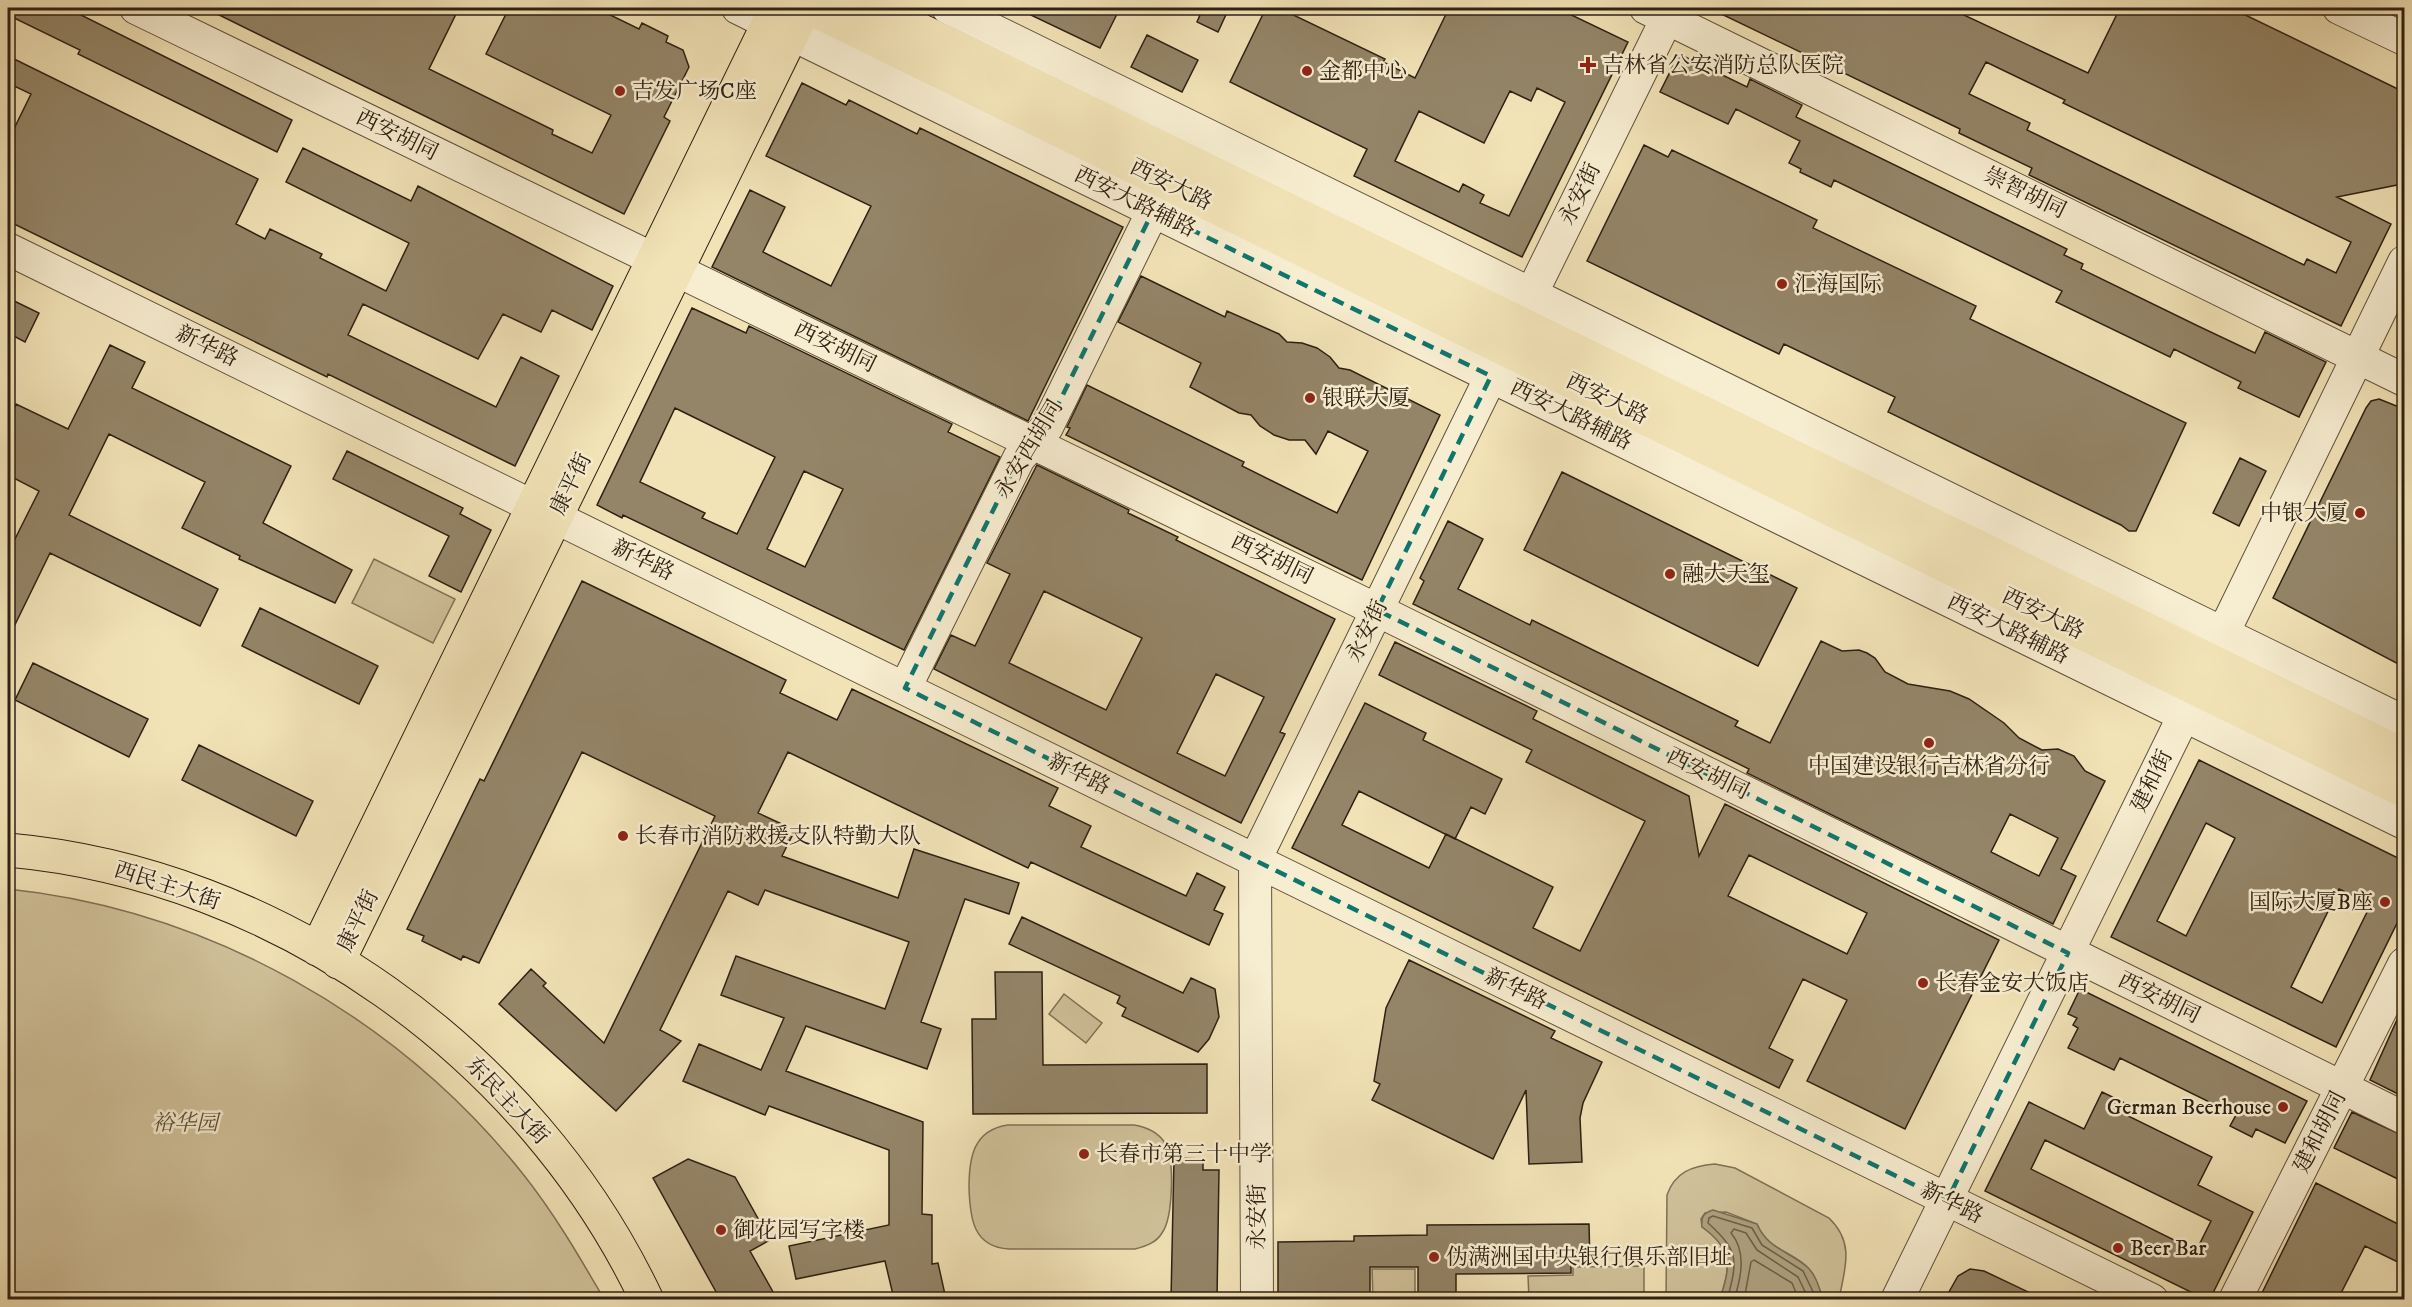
<svg xmlns="http://www.w3.org/2000/svg" width="2412" height="1307" font-family="'IM FELL DW Pica','Noto Serif SC',serif">
<rect width="100%" height="100%" fill="#f2e3b7"/>
<filter id="stains"><feTurbulence type="fractalNoise" baseFrequency=".00333" numOctaves="4"/><feColorMatrix values="0 0 0 0 .2 0 0 0 0 .09 0 0 0 0 .02 0 0 0 .5 -.17"/></filter>
<radialGradient id="worn" r=".72"><stop offset=".6" stop-color="#630" stop-opacity="0"/><stop offset="1" stop-color="#630" stop-opacity=".3"/></radialGradient>
<path fill="#d1c29b" stroke="#807157" stroke-width="1.5" d="M374,559L455,599L433,643L352,603Z
M8,889C208,910 397,1016 523,1174C554,1213 579,1256 604,1299H8Z
M1064,994L1102,1023L1086,1043L1049,1014Z
M1134,1125C1146,1127 1158,1132 1165,1143C1175,1159 1173,1218 1162,1233C1156,1243 1146,1246 1135,1249H1009C973,1247 970,1218 969,1188C969,1158 973,1130 1008,1125Z
M1715,1164L1735,1168L1829,1218C1855,1243 1845,1268 1839,1299H1823C1819,1289 1817,1278 1809,1269C1792,1250 1769,1252 1757,1224L1726,1212L1705,1213L1701,1219L1702,1227C1733,1249 1731,1265 1720,1299L1666,1300L1667,1195C1675,1172 1692,1166 1715,1164Z
M1644,1266V1299H1529L1528,1276L1573,1275V1267Z
M1372,1269H1415V1299H1373Z"/>
<path fill="#afa17f" stroke="#7b6d54" stroke-width="1.5" d="M1713,1210L1757,1224C1767,1248 1788,1251 1806,1266C1816,1274 1819,1288 1823,1299H1720C1731,1265 1733,1249 1702,1227C1701,1217 1703,1213 1713,1210Z"/>
<g fill="none" stroke-linecap="round" stroke-linejoin="round">
<path stroke="#6e6049" stroke-width="1.5" d="M1727,1300C1738,1260 1739,1251 1708,1223L1709,1218L1713,1216L1752,1228L1762,1245L1803,1271L1817,1300
M1734,1300C1741,1278 1747,1252 1731,1233L1734,1229L1746,1233L1757,1250L1798,1277L1809,1300
M1744,1300L1751,1262L1754,1260L1792,1283L1799,1300"/>
</g>
<path fill="#948568" stroke="#2e2013" stroke-width="1.5" fill-rule="evenodd" d="M8,8H67L292,120L277,152L78,54L80,50L8,15Z
M205,8H459L429,69L553,130L552,134L592,153L611,115L486,54L509,8H596L639,29L642,23L668,36L666,42L683,50L689,67L664,117L670,121L624,214Z
M1016,8H1120L1100,48Z
M1203,8H1229L1218,32L1197,22Z
M1266,8H1279L1385,59L1383,62L1415,78L1449,8H1557L1628,42L1522,257L1354,176L1367,149L1230,82ZM1537,88L1565,102L1509,216L1480,203L1484,195L1463,184L1459,192L1395,161L1419,111L1484,143L1510,91L1531,101Z
M1709,8H1949L2088,73L2120,8H2231L2404,92V169L2397,185L2337,197L2391,224L2341,326L2029,175L2032,168L1959,133L1960,129ZM1986,62L2065,100L2063,103L2351,242L2336,273L2307,259L2304,265L2027,130L2030,123L1969,94Z
M1147,35L1198,60L1182,92L1131,67Z
M1679,54L1747,87L1750,79L1802,105L1796,117L2067,249L2064,255L2083,264L2081,269L2198,326L2255,353L2265,332L2326,362L2299,417L2238,388L2241,382L2174,349L2170,357L2056,302L2062,291L1834,180L1831,187L1800,172L1801,169L1789,163L1800,141L1736,109L1728,124L1660,92Z
M8,56L258,179L236,224L265,239L270,229L322,254L320,258L386,291L409,243L286,182L303,148L411,201L418,186L613,286L592,330L552,310L541,332L503,314L478,359L363,304L348,335L496,407L521,357L559,376L515,466L328,374L327,377L8,221V141L31,94L8,83Z
M802,83L846,105L849,100L917,134L920,128L1123,227L1028,421L712,267L750,190L785,207L763,252L831,286L871,206L766,156Z
M1644,145L1668,157L1672,150L1817,220L1813,228L1976,306L1970,319L2186,423L2136,531H2129L2121,525L1888,412L1895,397L1784,344L1779,354L1587,261Z
M1141,276L1225,317L1227,311L1279,334L1287,342L1302,343L1317,348L1330,357L1339,368L1350,370L1440,415L1362,580L1066,435L1070,428L1067,427L1087,385L1244,462L1242,466L1337,513L1368,451L1328,431L1316,454L1305,440H1289L1274,435L1260,426L1251,415L1239,413L1190,387L1201,363L1118,322Z
M8,298L39,313L25,342L8,333Z
M692,308L746,333L749,326L952,424L948,432L1000,457L904,650L623,515L622,518L597,505ZM675,408L775,457L737,534L702,518L705,513L640,482ZM804,471L843,489L805,567L767,549Z
M110,345L145,362L132,388L291,466L263,523L352,570L335,603L239,559L240,556L182,528L205,482L109,434L69,515L218,589L200,626L50,553L8,639V553L39,491L8,475V422L16,404L68,429Z
M2379,399L2404,409V667L2273,598L2366,408L2371,401Z
M347,451L463,508L460,514L491,530L461,592L429,576L449,536L333,479Z
M2240,458L2266,471L2239,526L2213,513Z
M1037,465L1129,510L1128,513L1178,537L1176,540L1335,619L1280,732L1285,734L1241,823L934,669L951,635L975,646L1010,574L987,563ZM1044,591L1142,638L1106,710L1009,663ZM1216,674L1264,697L1225,776L1177,753Z
M1562,472L1797,588L1758,666L1524,550Z
M1448,521L1483,539L1458,589L1530,625L1532,620L1738,721L1735,726L1770,743L1821,641L1842,651L1859,650L1867,653L1875,658L1885,672L1908,684L1950,691L1969,699L2004,723L2019,738L2042,750L2058,749L2074,756L2085,771L2105,781L2061,869L2076,876L2053,924L1747,773L1749,769L1413,604L1424,581L1420,578ZM2010,814L2058,838L2039,876L1991,852Z
M582,581L786,680L780,693L837,720L852,689L1058,788L1049,806L1091,826L1081,847L1186,896L1197,873L1225,887L1214,910L1223,914L1209,945L1031,862L1028,868L788,752L758,813L795,830L782,856L898,898L914,849L1019,883L1009,914L965,899L921,1022L941,1029L927,1069L806,1026L786,1071L923,1122L922,1214L932,1215V1264L938,1263L946,1299H894L885,1261L796,1279L789,1246L889,1225V1150L769,1106L765,1115L683,1081L699,1044L761,1070L784,1018L721,995L736,956L885,1009L909,942L765,890L758,905L728,891L660,1030L681,1041L616,1111L499,1004L531,969L546,983L543,986L604,1043L715,816L582,752L479,963L463,956L461,960L422,941L424,936L407,929L480,779L484,781Z
M260,608L378,666L359,704L242,646Z
M1395,642L1537,711L1533,719L1689,796L1699,856L1725,804L1999,940L1905,1129L1807,1081L1847,1000L1803,979L1769,1048L1793,1060L1779,1088L1292,848L1365,703L1426,733L1423,740L1502,779L1485,814L1471,807L1455,839L1359,791L1342,825L1429,868L1446,834L1553,887L1533,928L1580,951L1645,821L1526,762L1532,750L1379,675ZM1749,855L1867,913L1847,954L1728,896Z
M33,663L148,719L129,757L15,700Z
M199,745L313,801L296,836L182,780Z
M2199,760L2404,861V909L2336,1047L2111,937ZM2206,823L2235,838L2186,936L2157,921ZM2339,889L2371,904L2322,1003L2291,987Z
M1022,917L1183,993L1191,978L1215,989L1219,1017L1209,1039L1198,1052L1122,1016L1126,1008L1117,1003L1120,996L1009,944Z
M1409,960L1555,1031L1551,1038L1602,1062L1583,1103L1580,1118L1582,1162L1529,1164L1526,1090L1493,1159L1372,1100L1380,1084L1374,1081L1386,1008Z
M995,972H1042L1043,1065L1207,1064V1113L973,1114L972,1019H996Z
M2080,989L2307,1101L2285,1143L2256,1129L2252,1137L2230,1126L2236,1115L2120,1058L2114,1070L2068,1048L2078,1028L2073,1025L2077,1018L2068,1014Z
M2404,1004V1097L2370,1080Z
M2102,1092L2127,1104L2122,1113L2212,1157L2198,1185L2253,1212L2210,1299H2205L1985,1191L2029,1102L2084,1129ZM2045,1140L2211,1221L2196,1251L2031,1169Z
M2352,1112L2404,1136V1182L2334,1148Z
M1174,1158L1203,1159V1170H1219L1217,1299H1171Z
M688,1159L735,1177L770,1240L750,1251L777,1299H720L653,1178Z
M2316,1183L2404,1227V1265L2365,1246L2338,1299H2259Z
M1589,1224L1590,1265H1571V1273L1456,1274V1299H1418V1267H1370V1299H1278V1242L1354,1241V1236L1427,1235V1225Z
M1970,1269L1984,1271L2043,1299H1945L1958,1276Z"/>
<g fill="none" stroke-linecap="round" stroke-linejoin="round">
<defs>
<path id="minor" d="M136,8L1377,610L2404,1118
M738,8L2404,823
M948,8L2404,722
M1646,8L2404,380
M2339,8L2404,39
M8,249L2152,1300
M1523,311L1672,8
M2214,652L2404,262
M905,688L1019,458L1047,427L1153,211
M1257,1300L1255,860L1500,358
M1897,1300L2193,697
M2235,1300L2404,964"/>
<path id="major" d="M810,8L2404,791
M875,8L2404,755
M8,850C278,874 531,1054 647,1300
M317,949L776,8
M338,962L805,8"/>
</defs>
<use href="#minor" stroke="#5f513c" stroke-width="34"/>
<use href="#major" stroke="#2e2013" stroke-width="35"/>
<use href="#minor" stroke="#f7edd0" stroke-width="32"/>
<use href="#major" stroke="#f2e3b7" stroke-width="33"/>
</g>
<path fill="none" stroke="#0f766e" stroke-width="4.5" stroke-dasharray="12 8" stroke-linejoin="round" d="M1153,211L1491,376L1377,610L2068,953L1947,1201L905,688L1019,458L1047,427Z"/>
<g fill="#8f2418" stroke="#f7edd0" stroke-width="2">
<path d="M1585 56h6v6h6v6h-6v6h-6v-6h-6v-6h6z"/>
<circle cx="1307" cy="71" r="6"/>
<circle cx="620" cy="91" r="6"/>
<circle cx="1782" cy="284" r="6"/>
<circle cx="1310" cy="398" r="6"/>
<circle cx="2360" cy="513" r="6"/>
<circle cx="1670" cy="574" r="6"/>
<circle cx="1929" cy="743" r="6"/>
<circle cx="623" cy="836" r="6"/>
<circle cx="2385" cy="902" r="6"/>
<circle cx="1923" cy="983" r="6"/>
<circle cx="2283" cy="1107" r="6"/>
<circle cx="1084" cy="1154" r="6"/>
<circle cx="721" cy="1230" r="6"/>
<circle cx="2118" cy="1248" r="6"/>
<circle cx="1434" cy="1257" r="6"/>
</g>
<g text-anchor="middle" dominant-baseline="central" stroke-width="5" stroke-linejoin="round" paint-order="stroke">
<g font-size="22" fill="#2e2013" stroke="#f7edd0" text-anchor="start">
<text x="1602" y="65">吉林省公安消防总队医院</text>
<text x="1319" y="71">金都中心</text>
<text x="632" y="91">吉发广场C座</text>
<text x="1794" y="284">汇海国际</text>
<text x="1322" y="398">银联大厦</text>
<text x="2348" y="513" text-anchor="end">中银大厦</text>
<text x="1682" y="574">融大天玺</text>
<text x="1929" y="766" text-anchor="middle">中国建设银行吉林省分行</text>
<text x="635" y="836">长春市消防救援支队特勤大队</text>
<text x="2373" y="902" text-anchor="end">国际大厦B座</text>
<text x="1935" y="983">长春金安大饭店</text>
<text x="2271" y="1107" text-anchor="end">German Beerhouse</text>
<text x="1096" y="1154">长春市第三十中学</text>
<text x="733" y="1230">御花园写字楼</text>
<text x="2130" y="1248">Beer Bar</text>
<text x="1446" y="1257">伪满洲国中央银行俱乐部旧址</text>
</g>
<g font-size="22" fill="#2e2013" stroke="#f7edd0">
<text transform="translate(397 135) rotate(26)">西安胡同</text>
<text transform="translate(1171 185) rotate(26)">西安大路</text>
<text transform="translate(2025 193) rotate(26)">崇智胡同</text>
<text transform="translate(1580 194) rotate(-64)">永安街</text>
<text transform="translate(1135 202) rotate(26)">西安大路辅路</text>
<text transform="translate(207 346) rotate(26)">新华路</text>
<text transform="translate(835 347) rotate(26)">西安胡同</text>
<text transform="translate(1607 399) rotate(26)">西安大路</text>
<text transform="translate(1571 415) rotate(26)">西安大路辅路</text>
<text transform="translate(1029 449) rotate(-59)">永安西胡同</text>
<text transform="translate(571 484) rotate(-64)">康平街</text>
<text transform="translate(1272 559) rotate(26)">西安胡同</text>
<text transform="translate(643 560) rotate(26)">新华路</text>
<text transform="translate(2043 614) rotate(26)">西安大路</text>
<text transform="translate(2008 629) rotate(26)">西安大路辅路</text>
<text transform="translate(1367 631) rotate(-64)">永安街</text>
<text transform="translate(1079 774) rotate(26)">新华路</text>
<text transform="translate(1708 774) rotate(26)">西安胡同</text>
<text transform="translate(2152 781) rotate(-64)">建和街</text>
<text transform="translate(167 886) rotate(18)">西民主大街</text>
<text transform="translate(358 921) rotate(-64)">康平街</text>
<text transform="translate(1516 989) rotate(26)">新华路</text>
<text transform="translate(2159 998) rotate(26)">西安胡同</text>
<text transform="translate(507 1101) rotate(47)">东民主大街</text>
<text transform="translate(2320 1132) rotate(-63)">建和胡同</text>
<text transform="translate(1952 1203) rotate(26)">新华路</text>
<text transform="translate(1257 1217) rotate(-90)">永安街</text>
</g>
<g font-size="22" font-style="italic" fill="#5f513c" stroke="#f7edd0">
<text x="185" y="1123">裕华园</text>
</g>
</g>
<rect width="2412" height="1307" fill="none" stroke="#f2e3b7" stroke-width="30"/>
<rect x="9" y="9" width="2394" height="1289" fill="none" stroke="#2e2013" stroke-width="3"/>
<rect x="15" y="15" width="2382" height="1277" fill="none" stroke="#2e2013" stroke-width="1.5"/>
<rect width="100%" height="100%" filter="url(#stains)"/>
<rect width="100%" height="100%" fill="url(#worn)"/>
</svg>
